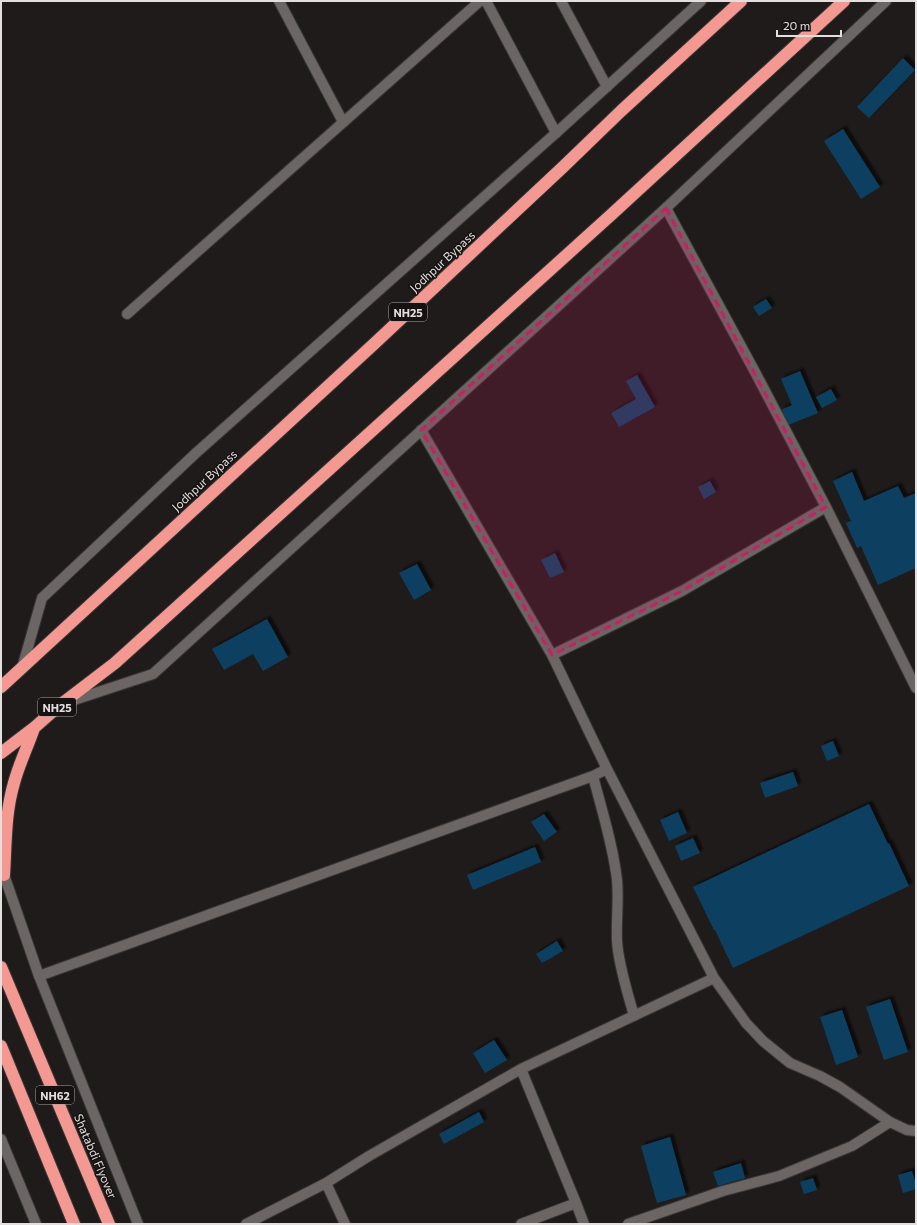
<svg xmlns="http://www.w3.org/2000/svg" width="917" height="1225" font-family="Commissioner,sans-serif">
<defs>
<filter id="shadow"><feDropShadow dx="3.5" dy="-3.5" stdDeviation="1" flood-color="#0009"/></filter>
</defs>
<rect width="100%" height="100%" fill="#1f1b1a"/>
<path fill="#0d4060" filter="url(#shadow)" d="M903,58L915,70L869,118L857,107Z
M843,129L880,187L861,199L824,141Z
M766,299L772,308L759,316L753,307Z
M800,371L818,413L788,425L781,410L792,405L781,379Z
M637,375L655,407L619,427L611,413L636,399L626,381Z
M831,389L837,400L822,408L816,397Z
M852,472L864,501L898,486L904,498L916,493V568L878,585L861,546L857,548L846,523L851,521L833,481Z
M710,481L716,492L704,499L698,487Z
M555,553L564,572L550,578L541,560Z
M417,564L431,590L414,600L399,573Z
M267,619L288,657L263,671L253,654L224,670L212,649Z
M833,741L839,756L827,761L821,746Z
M793,772L798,786L765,798L760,783Z
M869,804L888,844L889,843L909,886L733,968L715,930H714L693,887Z
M678,812L687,833L669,841L660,820Z
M544,814L557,832L544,841L531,822Z
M693,838L700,853L681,861L675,846Z
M535,847L541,862L473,890L467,875Z
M557,941L563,951L542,963L536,954Z
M890,999L908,1052L884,1060L866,1007Z
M842,1010L858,1057L836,1065L820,1017Z
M494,1040L507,1060L485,1073L473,1053Z
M479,1112L484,1122L444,1144L439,1134Z
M670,1137L686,1195L657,1203L641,1146Z
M741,1163L745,1178L718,1186L713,1172Z
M912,1171L916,1184V1189L903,1193L898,1175Z
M813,1178L817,1190L804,1194L800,1182Z"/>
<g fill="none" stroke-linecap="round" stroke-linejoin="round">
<defs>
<path id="street" d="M279,1L343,122
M486,1L556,133
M666,208L754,370L826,507L916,688
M127,314L480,1
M421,430L552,655L607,769L714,978L746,1023L763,1041L790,1063L820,1076L840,1087L890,1122L907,1130L916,1131
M552,655L682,591L826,507
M593,776C602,811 613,845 617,880C619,901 616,921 617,941C618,963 628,994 634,1016
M39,976L593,776L607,769
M521,1069L576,1203L584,1224
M326,1183L345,1224
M246,1224L326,1183L369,1156L521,1069L714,978
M521,1224L576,1203
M628,1224L723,1191L779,1176L852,1146L890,1122"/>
<path id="secondary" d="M561,1L607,87
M22,668L42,598L196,453L556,133L701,1
M65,703L153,674L666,208L886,1
M2,869L39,976L138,1224
M1,1139L36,1224"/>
<path id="highway" d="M1,687L375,343L563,167L621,111L741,1
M1,753L35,727L60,705L115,663L612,214L844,1
M4,875C6,844 5,813 14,783C19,764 28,746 34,728
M1,967L109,1224
M1,1046L74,1224"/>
</defs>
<use href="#street" stroke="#393635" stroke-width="12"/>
<use href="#secondary" stroke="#393635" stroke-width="12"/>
<use href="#highway" stroke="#393635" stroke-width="14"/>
<use href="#street" stroke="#6b6564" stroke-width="10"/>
<use href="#secondary" stroke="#6b6564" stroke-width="10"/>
<use href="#highway" stroke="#f39992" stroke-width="12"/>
</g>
<path fill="#c42262" fill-opacity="0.2" stroke="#c42262" stroke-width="3" stroke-dasharray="8 5" stroke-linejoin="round" d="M666,208L826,507L682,591L552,655L421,430Z"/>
<g text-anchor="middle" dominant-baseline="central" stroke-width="3" stroke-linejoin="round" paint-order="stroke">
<g fill="#161211" stroke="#a5a2a0" stroke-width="1">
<rect x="389" y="303" width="38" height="18" rx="3"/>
<rect x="38" y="698" width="38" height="18" rx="3"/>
<rect x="36" y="1086" width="38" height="18" rx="3"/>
</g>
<g font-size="11" font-weight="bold" fill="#e2dfde">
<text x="408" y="312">NH25</text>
<text x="57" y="707">NH25</text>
<text x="55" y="1095">NH62</text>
</g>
<g font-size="12" fill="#e2dfde" stroke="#161211">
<text transform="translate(442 261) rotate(-43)">Jodhpur Bypass</text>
<text transform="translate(204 480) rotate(-43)">Jodhpur Bypass</text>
<text transform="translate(96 1156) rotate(67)">Shatabdi Flyover</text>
</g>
</g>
<rect width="917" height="1225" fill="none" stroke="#e2dfde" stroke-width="4"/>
<path d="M777 30v6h64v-6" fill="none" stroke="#e2dfde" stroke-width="2"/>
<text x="783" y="30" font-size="12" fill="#e2dfde" stroke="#161211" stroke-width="3" paint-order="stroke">20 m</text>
</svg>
